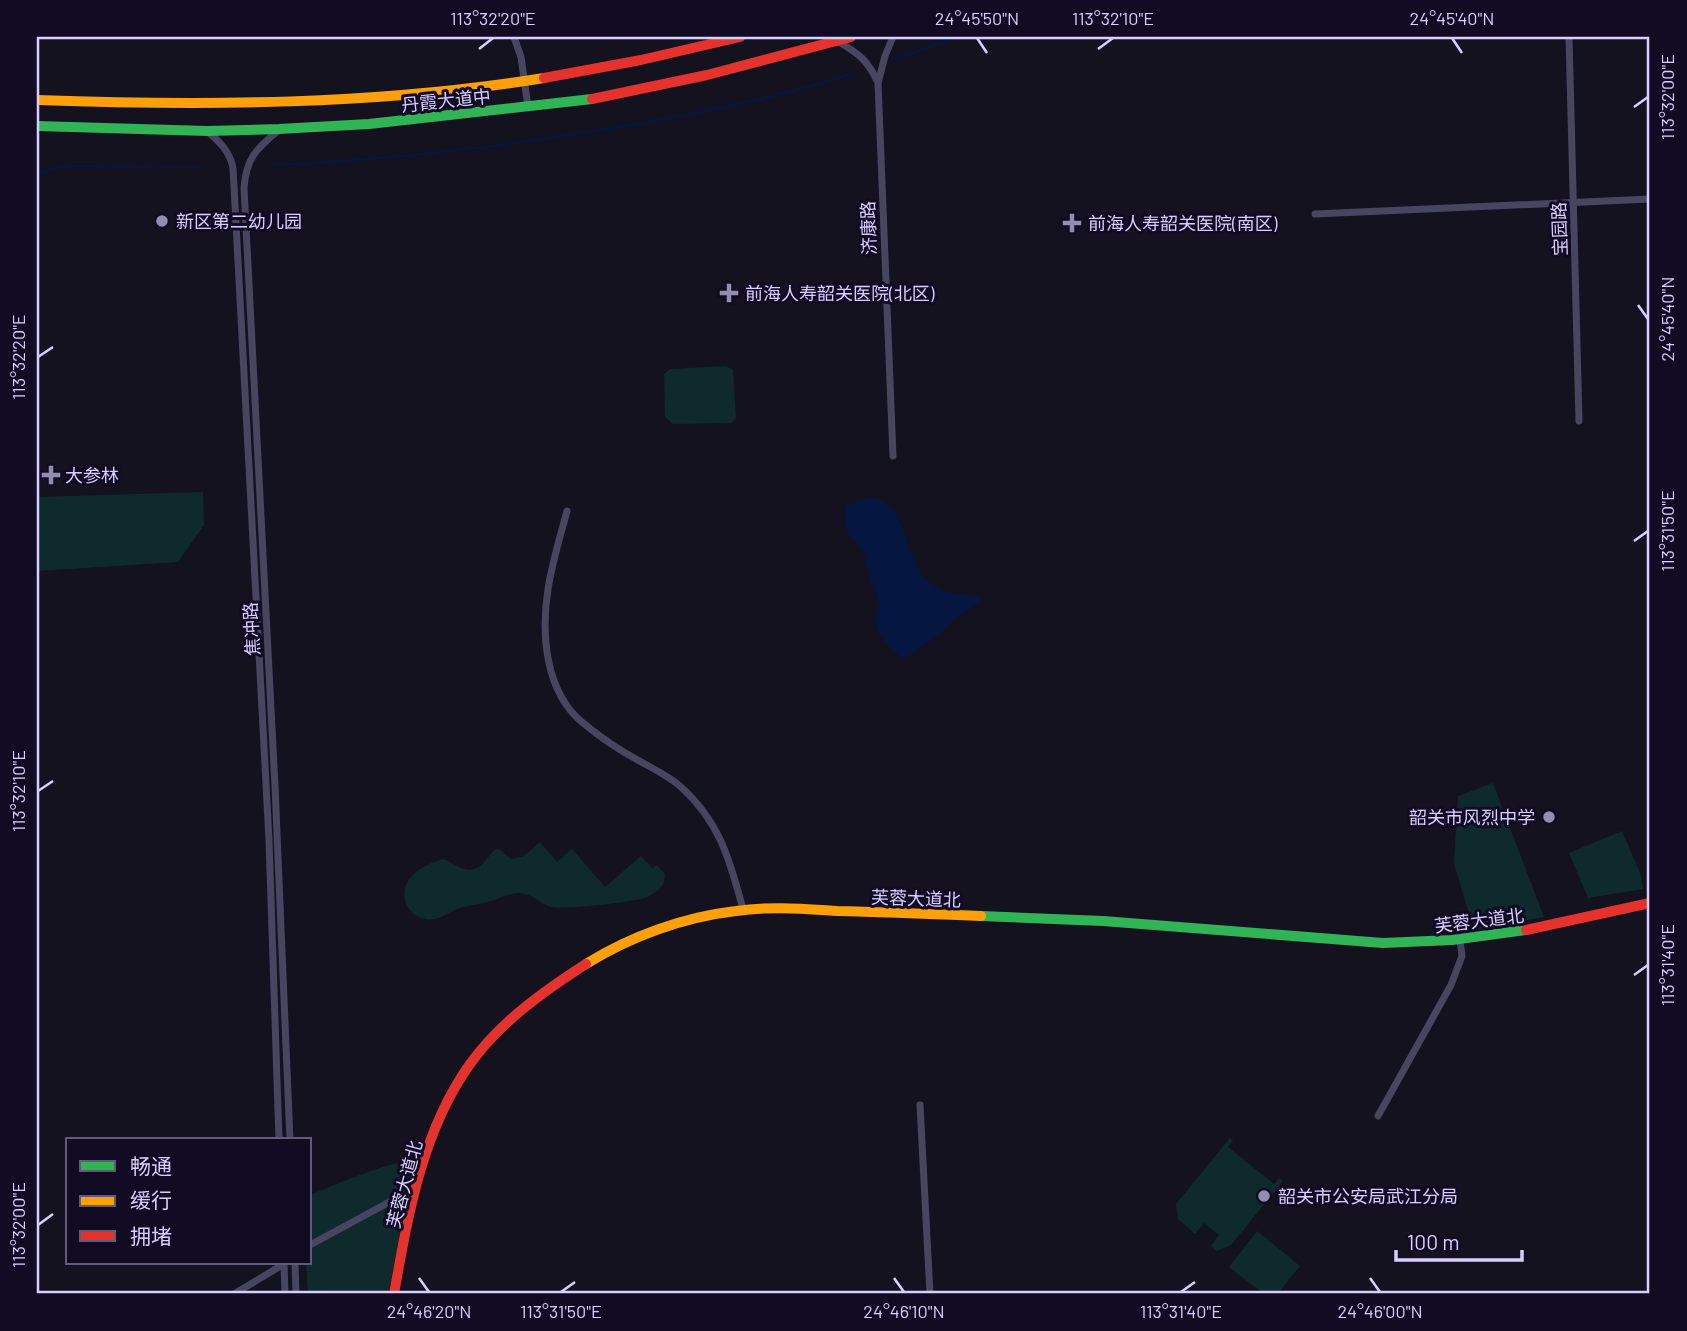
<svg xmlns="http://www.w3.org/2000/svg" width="1687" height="1331" font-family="Barlow,'Noto Sans SC',sans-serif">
<rect width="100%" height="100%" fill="#14121e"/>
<path fill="#0f2a2d" d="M726,366L733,370L736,418L731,423L673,424L665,417L664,374L670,369Z
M203,492L204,525L178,562L37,571V497Z
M1493,783L1544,917L1474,930L1454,864L1458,796Z
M1622,831L1640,873L1643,889L1588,898L1569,853Z
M540,842L557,862L572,849L605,887L641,856L652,868L657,865L665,874C664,880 665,884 660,888C657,892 651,895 647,897C636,902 562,910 551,907C539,903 531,892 517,893C508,894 500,898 491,901C481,904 470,905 460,908C448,912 438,922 425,919C405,915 398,891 411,877C419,867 432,863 443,859C452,862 461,870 470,870C485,869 490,850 497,849C501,849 508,857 511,859L524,856Z
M1230,1138L1233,1140L1228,1147L1274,1184L1279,1178L1283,1181L1231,1245L1217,1251L1211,1246L1219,1235L1204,1223L1195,1234L1178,1219L1176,1204Z
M415,1159L388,1294H308L306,1263H310V1195C344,1181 378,1166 415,1159Z
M1257,1231L1300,1266L1277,1294H1264L1229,1267Z"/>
<path fill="#051741" d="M870,498C909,498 903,565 933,585C948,595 962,594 980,596L981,602L966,611L953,620L941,633L904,659C895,653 878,637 876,626C874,618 877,612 878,604C879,594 870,584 868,573C867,568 867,562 865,557C858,536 839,538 846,508L853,502Z"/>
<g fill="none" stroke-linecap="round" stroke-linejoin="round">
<path stroke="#051741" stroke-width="2.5" d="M892,60L957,37
M273,165C385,160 495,148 606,129C689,116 773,99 854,73
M37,173L63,166L202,167"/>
<path stroke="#484560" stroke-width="7" d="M514,37L521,57L528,107
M1569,37L1579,421
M837,41C858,53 868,60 878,83
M279,130C257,148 246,158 244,188L275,786L290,1140
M208,132C220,142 230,152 233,168L269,840L279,1140
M1315,214L1650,199
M893,456L878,83L885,56L893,37
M567,511C560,537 552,563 548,589C541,634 545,692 583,723C599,736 617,749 636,759C651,768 668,775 681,787C720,822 730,861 743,909
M920,1105L930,1294
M1378,1116L1451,985L1462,956L1460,940
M310,1245L395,1199L414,1193
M284,1263L285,1294
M295,1263L296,1294
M234,1294L284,1264"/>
<path stroke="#30b455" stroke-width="10" d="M37,126L207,131L279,129L369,124L592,99
M981,916L1103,921L1383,943L1452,940L1526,930"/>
<path stroke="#ff9f0a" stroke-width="10" d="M37,100C206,106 376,105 544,78
M586,964C631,936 684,917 736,911C770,906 804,909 837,911C885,912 933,914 981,916"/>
<path stroke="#e5322d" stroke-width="10" d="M544,78L641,60L740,37
M592,99L707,75L851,37
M1526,930L1650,903
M394,1294C408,1215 422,1131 470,1064C500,1022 544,991 586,964"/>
</g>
<path fill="none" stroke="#d7cfff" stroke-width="2.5" d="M977,38L987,53M1452,38L1462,53M479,49L493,38M1098,49L1113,38M1634,107L1648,97M1638,305L1648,319M38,357L53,347M1634,541L1648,531M38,791L53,781M1634,975L1648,965M38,1225L53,1214M419,1278L429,1292M894,1278L904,1292M1370,1278L1380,1292M561,1292L575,1282M1181,1292L1195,1282"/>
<g fill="#938db0" stroke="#110c24" stroke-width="2.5">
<circle cx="162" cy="221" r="7"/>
<path d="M1068.5 212.5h7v7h7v7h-7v7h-7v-7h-7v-7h7z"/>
<path d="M725.5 282.5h7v7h7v7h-7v7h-7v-7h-7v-7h7z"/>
<path d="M47.5 464.5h7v7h7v7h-7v7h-7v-7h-7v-7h7z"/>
<circle cx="1549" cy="817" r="7"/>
<circle cx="1264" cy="1196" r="7"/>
</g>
<g text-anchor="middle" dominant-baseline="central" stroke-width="6" stroke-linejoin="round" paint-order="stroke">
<g font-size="18" fill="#d7cfff" stroke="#110c24">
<text transform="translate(446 100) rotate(-6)">丹霞大道中</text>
<text transform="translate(868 228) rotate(-92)">济康路</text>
<text transform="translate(1559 229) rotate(-92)">宝园路</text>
<text transform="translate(251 629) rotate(-93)">焦冲路</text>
<text transform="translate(916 898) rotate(2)">芙蓉大道北</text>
<text transform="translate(1479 920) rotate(-7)">芙蓉大道北</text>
<text transform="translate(404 1184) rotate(-75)">芙蓉大道北</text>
</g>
<g font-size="18" fill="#d7cfff" stroke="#110c24" text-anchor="start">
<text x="176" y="221">新区第二幼儿园</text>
<text x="1088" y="223">前海人寿韶关医院(南区)</text>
<text x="745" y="293">前海人寿韶关医院(北区)</text>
<text x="65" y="475">大参林</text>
<text x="1535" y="817" text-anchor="end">韶关市风烈中学</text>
<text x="1278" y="1196">韶关市公安局武江分局</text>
</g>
</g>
<rect width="1687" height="1331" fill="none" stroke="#110c24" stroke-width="77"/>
<rect x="66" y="1138" width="245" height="126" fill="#110c24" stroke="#605a7c" stroke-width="2"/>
<rect x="80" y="1161" width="35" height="10" fill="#30b455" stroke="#605a7c" stroke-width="2"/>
<text x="130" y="1174" font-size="21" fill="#d7cfff">畅通</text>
<rect x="80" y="1196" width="35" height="10" fill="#ff9f0a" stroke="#605a7c" stroke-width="2"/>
<text x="130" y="1208" font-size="21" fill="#d7cfff">缓行</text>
<rect x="80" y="1231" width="35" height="10" fill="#e5322d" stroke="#605a7c" stroke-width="2"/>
<text x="130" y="1244" font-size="21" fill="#d7cfff">拥堵</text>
<path d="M1396 1250v10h126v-10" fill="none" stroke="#d7cfff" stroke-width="3.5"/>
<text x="1407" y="1250" font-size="21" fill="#d7cfff" stroke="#110c24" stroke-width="5" paint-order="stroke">100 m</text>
<rect x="38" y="38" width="1610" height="1254" fill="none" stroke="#d7cfff" stroke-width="2.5"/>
<g font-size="18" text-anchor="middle" fill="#d7cfff">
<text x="493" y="25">113°32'20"E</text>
<text x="977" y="25">24°45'50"N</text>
<text x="1113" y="25">113°32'10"E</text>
<text x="1452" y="25">24°45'40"N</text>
<text transform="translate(1668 97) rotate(-90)" y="6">113°32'00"E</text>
<text transform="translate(1668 319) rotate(-90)" y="6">24°45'40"N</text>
<text transform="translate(19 357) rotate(-90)" y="6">113°32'20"E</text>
<text transform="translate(1668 531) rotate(-90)" y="6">113°31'50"E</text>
<text transform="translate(19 791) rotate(-90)" y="6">113°32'10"E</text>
<text transform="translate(1668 965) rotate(-90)" y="6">113°31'40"E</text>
<text transform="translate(19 1225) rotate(-90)" y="6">113°32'00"E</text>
<text x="429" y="1318">24°46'20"N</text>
<text x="561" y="1318">113°31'50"E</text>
<text x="904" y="1318">24°46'10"N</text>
<text x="1181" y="1318">113°31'40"E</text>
<text x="1380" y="1318">24°46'00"N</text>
</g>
</svg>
